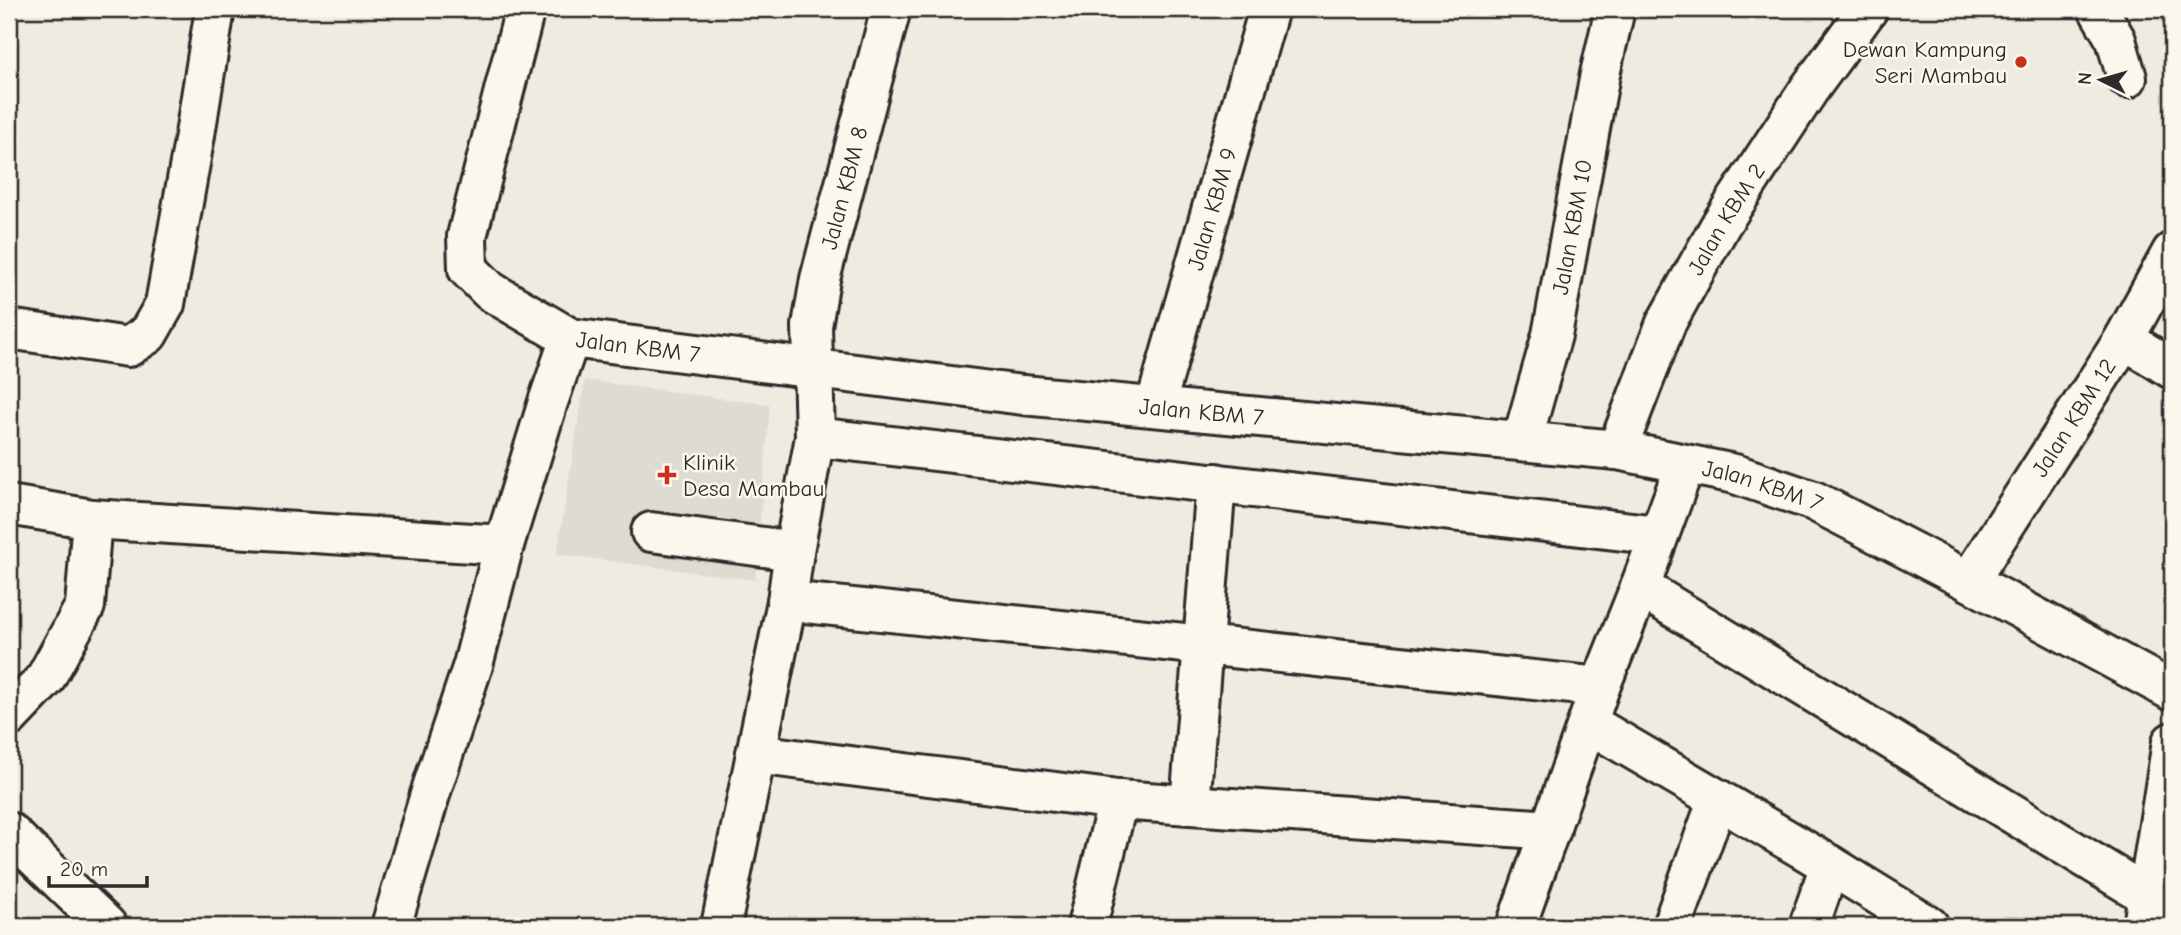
<svg xmlns="http://www.w3.org/2000/svg" width="2181" height="935" font-family="'Comic Neue',sans-serif">
<rect width="100%" height="100%" fill="#eeebe0"/>
<filter id="ink" filterUnits="userSpaceOnUse"><feTurbulence type="fractalNoise" baseFrequency=".0143" numOctaves="2"/><feDisplacementMap in="SourceGraphic" scale="14" xChannelSelector="R" yChannelSelector="G"/><feConvolveMatrix kernelMatrix="1 2 1 2 8 2 1 2 1" color-interpolation-filters="sRGB"/></filter>
<g filter="url(#ink)">
<path fill="#dedbd1" d="M585,380L770,405L755,580L557,554Z"/>
<g fill="none" stroke-linecap="round" stroke-linejoin="round">
<defs>
<g id="minor">
<path id="s1" d="M525,9L467,236L468,269L490,291L570,338L1023,395L1617,450L1735,474L1814,501L1969,581L2172,691"/>
<path d="M2098,9L2116,40L2127,78"/>
<path d="M9,329L128,347L148,334L165,304L195,135L215,9"/>
<path d="M2124,339L2172,369"/>
<path id="s2" d="M1155,407L1269,9"/>
<path d="M815,437L1658,535"/>
<path id="s3" d="M1522,441L1552,335L1600,74L1615,9"/>
<path id="s4" d="M1617,450L1666,323L1721,224L1810,88L1868,9"/>
<path d="M9,505L92,519L504,545L548,402L570,338"/>
<path d="M651,532L794,551"/>
<path id="s5" d="M1969,581L2124,339L2172,252"/>
<path d="M1640,587L2148,896"/>
<path d="M787,601L1600,687"/>
<path d="M9,717L45,679L85,606L92,519"/>
<path d="M1588,723L1830,865L1929,926"/>
<path d="M756,754L1118,800L1551,830"/>
<path d="M1190,805L1216,483"/>
<path d="M9,832L107,926"/>
<path d="M391,926L432,788L473,665L504,545"/>
<path id="s6" d="M721,926L787,601L794,551L815,437L812,326L820,279L891,9"/>
<path d="M1087,926L1118,800"/>
<path d="M1516,926L1600,687L1640,587L1685,465"/>
<path d="M1672,926L1718,799"/>
<path d="M1809,926L1830,865"/>
<path d="M2143,926L2172,742"/>
</g>
</defs>
<use href="#minor" stroke="#2b2b2b" stroke-width="44"/>
<use href="#minor" stroke="#fbf7ec" stroke-width="38"/>
</g>
</g>
<g fill="#c8321e" stroke="#fbf7ec" stroke-width="2.5">
<circle cx="2021" cy="62" r="7"/>
<path d="M663.5 464.5h7v7h7v7h-7v7h-7v-7h-7v-7h7z"/>
</g>
<g text-anchor="middle" dominant-baseline="central" stroke-width="5" stroke-linejoin="round" paint-order="stroke">
<g font-size="23" fill="#2b2b2b" stroke="#fbf7ec" text-anchor="end">
<text x="2007" y="49">Dewan Kampung<tspan x="2007" dy="26">Seri Mambau</tspan></text>
<text x="683" y="462" text-anchor="start">Klinik<tspan x="683" dy="26">Desa Mambau</tspan></text>
</g>
<g font-size="23" fill="#2b2b2b" stroke="#fbf7ec">
<text stroke="none"><textPath href="#s6" startOffset="751">Jalan KBM 8</textPath></text>
<text stroke="none"><textPath href="#s2" startOffset="206">Jalan KBM 9</textPath></text>
<text stroke="none"><textPath href="#s4" startOffset="256">Jalan KBM 2</textPath></text>
<text stroke="none"><textPath href="#s3" startOffset="220">Jalan KBM 10</textPath></text>
<text stroke="none"><textPath href="#s1" startOffset="460">Jalan KBM 7</textPath></text>
<text stroke="none"><textPath href="#s1" startOffset="1027">Jalan KBM 7</textPath></text>
<text stroke="none"><textPath href="#s5" startOffset="194">Jalan KBM 12</textPath></text>
<text stroke="none"><textPath href="#s1" startOffset="1594">Jalan KBM 7</textPath></text>
</g>
</g>
<rect width="2181" height="935" fill="none" stroke="#fbf7ec" stroke-width="35"/>
<rect x="18" y="18" width="2146" height="900" fill="none" stroke="#2b2b2b" stroke-width="2.5" filter="url(#ink)"/>
<g transform="translate(2101 80) rotate(275)" stroke="#fbf7ec" stroke-width="5" paint-order="stroke">
<path d="M0-5L12 26L0 18L-12 26Z" fill="#2b2b2b"/>
<text y="-10" font-size="19" font-weight="bold" text-anchor="middle" fill="#2b2b2b">N</text>
</g>
<path d="M49 876v10h98v-10" fill="none" stroke="#2b2b2b" stroke-width="3.5"/>
<text x="60" y="876" font-size="21" fill="#2b2b2b" stroke="#fbf7ec" stroke-width="5" paint-order="stroke">20 m</text>
</svg>
